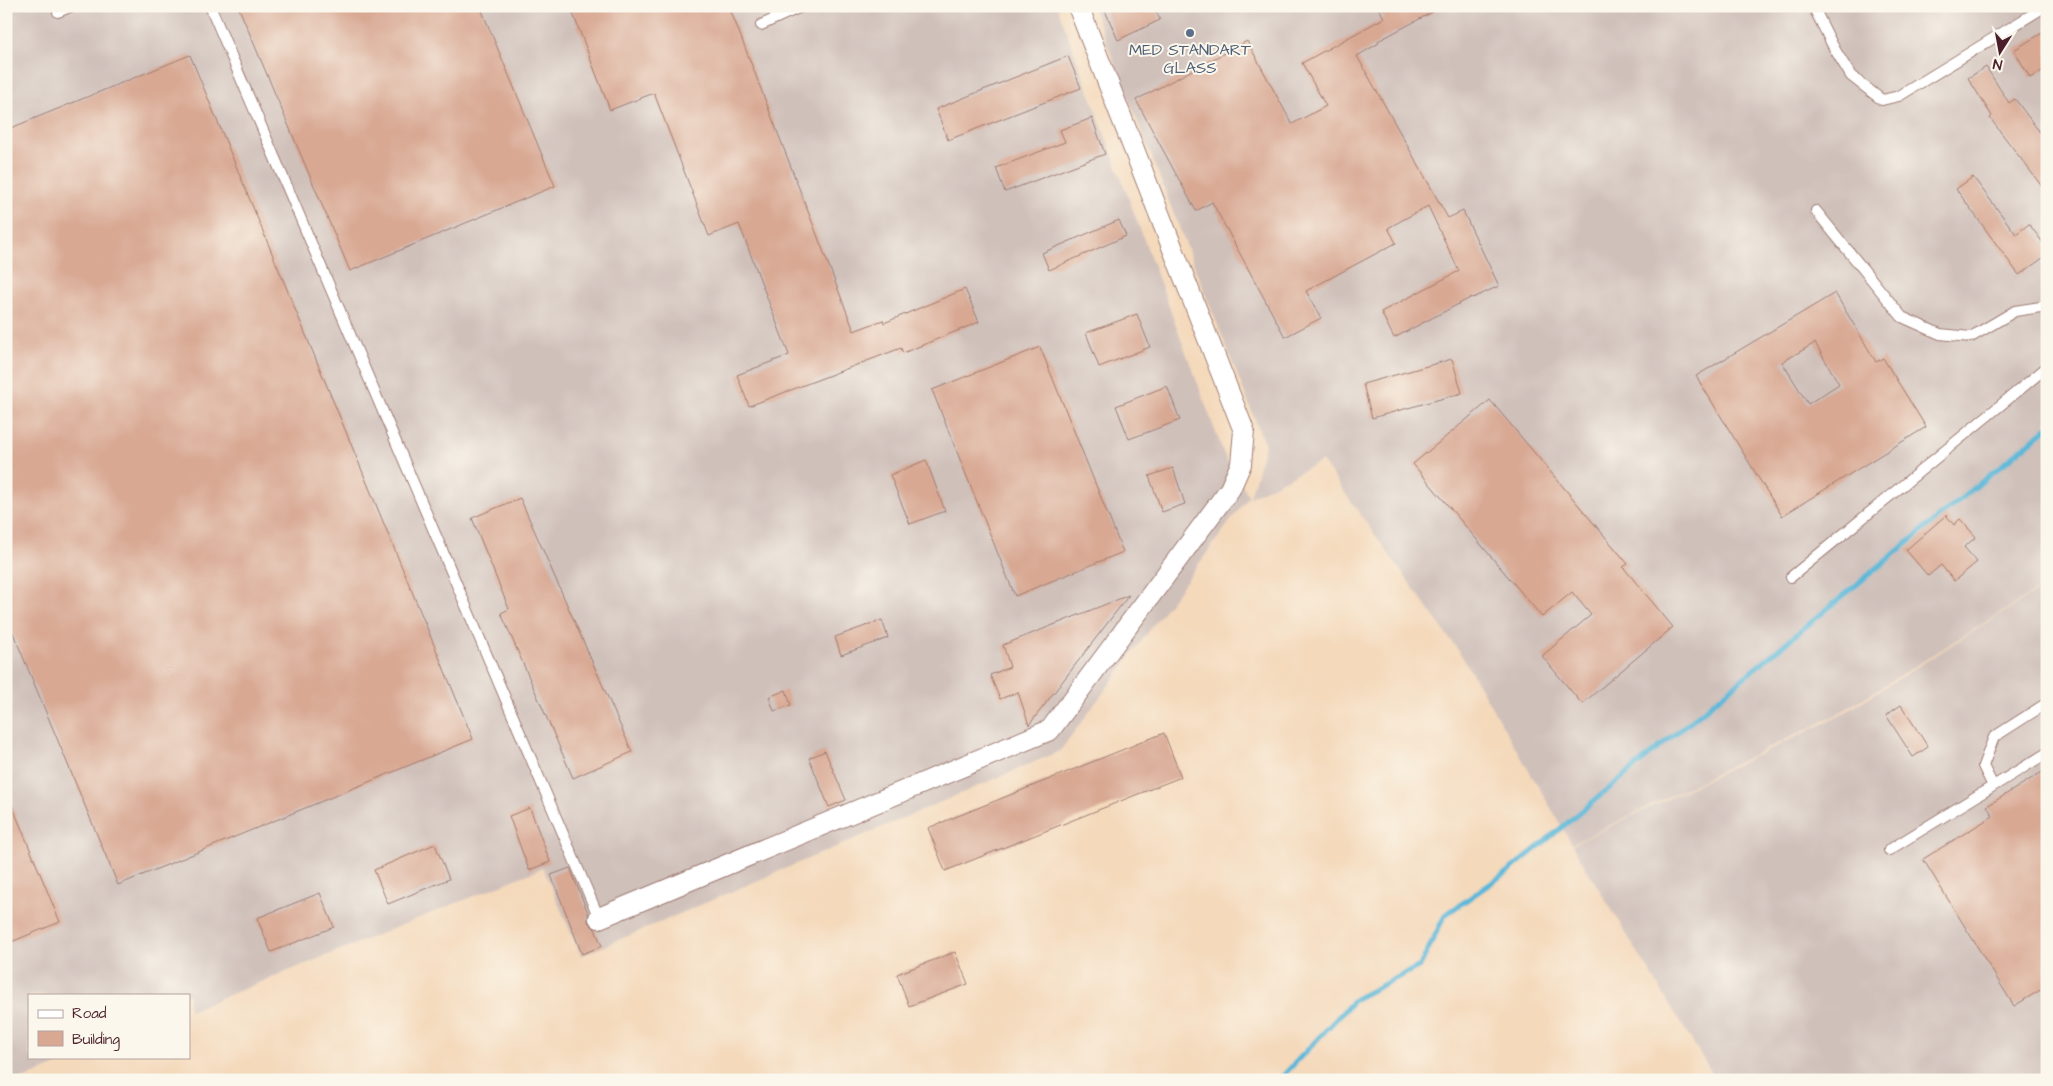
<svg xmlns="http://www.w3.org/2000/svg" width="2053" height="1086" font-family="'Architects Daughter',sans-serif">
<rect width="100%" height="100%" fill="#fbf7ec"/>
<filter id="ink" filterUnits="userSpaceOnUse"><feTurbulence type="fractalNoise" baseFrequency=".02" numOctaves="2"/><feDisplacementMap in="SourceGraphic" scale="10" xChannelSelector="R" yChannelSelector="G"/><feConvolveMatrix kernelMatrix="1 2 1 2 8 2 1 2 1" color-interpolation-filters="sRGB"/></filter>
<filter id="wash" filterUnits="userSpaceOnUse"><feTurbulence type="fractalNoise" baseFrequency=".0096" numOctaves="4" result="noise"/><feDisplacementMap in="SourceGraphic" scale="20" xChannelSelector="R" yChannelSelector="G"/><feGaussianBlur stdDeviation="1.12" result="paint"/><feColorMatrix in="noise" values="0 0 0 0 0 0 0 0 0 0 0 0 0 0 0 0 0 1.4 0 .05"/><feComposite in="paint" operator="in"/></filter>
<g filter="url(#wash)">
<rect width="100%" height="100%" fill="#f4d9bb"/>
<path fill="#cfc0ba" d="M6,6H1057L1225,457L1249,496L1060,751L581,956L543,868L189,1011V995H29V1057H76L20,1080H6Z
M1092,6H2047V584L1838,714L1572,844L1460,653L1322,461L1250,497L1265,445Z
M2047,585V1080H1716L1572,845L1839,716Z"/>
<g fill="none" stroke-linecap="round" stroke-linejoin="round">
<path stroke="#5ab7d8" stroke-width="5" d="M1279,1080L1355,999L1420,966L1445,915L1510,870L2047,428"/>
</g>
<g id="blocks">
<path fill="#d8a893" fill-rule="evenodd" d="M238,6H480L555,186L350,271Z
M570,6H729L854,331L883,320L884,323L965,289L979,322L903,353L901,348L749,406L737,375L789,355L739,224L709,236L654,93L610,110Z
M1103,6H1154L1160,20L1118,40Z
M1378,6H1444L1378,41L1379,43L1357,56L1448,218L1463,211L1499,286L1473,298L1472,297L1394,338L1381,312L1459,271L1428,206L1388,228L1396,243L1306,291L1321,318L1285,337L1212,202L1196,211L1136,100L1247,41L1292,124L1326,106L1302,63L1384,18Z
M2047,30V68L2030,78L2014,50Z
M190,55L473,739L118,885L6,616V130Z
M1068,56L1081,88L948,140L936,109Z
M1986,67L2009,103L2015,99L2047,142V193L1990,118L1992,116L1968,78Z
M1092,118L1105,154L1005,192L996,168L1065,142L1060,130Z
M1973,177L2016,234L2029,224L2047,248V255L2019,275L1956,189Z
M1119,220L1126,236L1049,270L1042,253Z
M1835,293L1876,362L1883,358L1926,427L1782,516L1696,376ZM1815,343L1839,384L1808,404L1782,362Z
M1137,314L1150,347L1099,367L1086,333Z
M1040,347L1123,552L1015,596L932,390Z
M1452,359L1462,393L1372,418L1363,384Z
M1167,386L1180,420L1129,439L1116,406Z
M1490,400L1628,564L1623,567L1673,627L1582,704L1542,656L1591,615L1572,592L1542,617L1413,464Z
M926,460L945,511L910,524L890,475Z
M1173,468L1185,504L1162,512L1149,476Z
M520,498L632,752L573,778L501,613L509,609L472,518Z
M1946,515L1954,525L1960,519L1976,537L1964,547L1977,562L1954,581L1941,565L1928,576L1906,550Z
M1129,595L1029,725L1018,692L1000,699L990,675L1010,667L1003,645Z
M882,620L888,638L841,655L835,637Z
M786,690L791,705L774,711L769,697Z
M1901,705L1928,747L1913,757L1886,715Z
M1164,733L1181,777L945,871L928,828Z
M825,751L846,800L829,807L809,758Z
M2047,769V986L2014,1006L1923,859L1993,816L1987,806Z
M6,791L60,922L6,944Z
M530,808L550,862L529,870L509,816Z
M435,844L449,879L388,904L374,870Z
M570,868L588,913V922L595,929L602,946L582,954L551,875Z
M320,893L334,927L271,952L257,918Z
M955,952L968,984L909,1006L897,974Z"/>
</g>
</g>
<g filter="url(#ink)">
<use href="#blocks" fill-opacity="0" stroke="#9f7c73" stroke-width="1"/>
<g fill="none" stroke-linecap="round" stroke-linejoin="round">
<defs>
<path id="service" d="M210,6L599,918
M1813,6L1834,48L1851,76L1882,100L1899,96L2046,6
M58,12L72,6
M761,25L803,6
M1816,211L1902,317L1940,334L1971,337L2015,311L2047,306
M1791,577L2047,367
M1993,786L1983,766L1994,737L2047,703
M1889,850L2047,753"/>
<path id="minor" d="M599,918L1050,730L1230,489L1241,464L1244,431L1078,6"/>
</defs>
<use href="#service" stroke="#9f7c73" stroke-width="12"/>
<use href="#minor" stroke="#9f7c73" stroke-width="22"/>
<use href="#service" stroke="#fff" stroke-width="10"/>
<use href="#minor" stroke="#fff" stroke-width="20"/>
</g>
</g>
<circle fill="#5c6f8a" stroke="#fbf7ec" stroke-width="2" cx="1190" cy="33" r="5"/>
<g text-anchor="middle" dominant-baseline="central" stroke-width="4" stroke-linejoin="round" paint-order="stroke">
<g font-size="16" fill="#4e5e75" stroke="#fbf7ec">
<text x="1190" y="50">MED STANDART<tspan x="1190" dy="18">GLASS</tspan></text>
</g>
</g>
<rect width="2053" height="1086" fill="none" stroke="#fbf7ec" stroke-width="25"/>
<rect x="28" y="994" width="162" height="65" fill="#fbf7ec" stroke="#b4a19f"/>
<rect x="38" y="1010" width="25" height="8" fill="#ffffff" stroke="#b4a19f"/>
<text x="72" y="1018" font-size="15" fill="#4a1f2b">Road</text>
<rect x="38" y="1031" width="25" height="15" fill="#d8a893" stroke="#b4a19f"/>
<text x="72" y="1044" font-size="15" fill="#4a1f2b">Building</text>
<g transform="translate(2000 52) rotate(191)" stroke="#fbf7ec" stroke-width="4" paint-order="stroke">
<path d="M0-4L9 19L0 12L-9 19Z" fill="#4a1f2b"/>
<text y="-8" font-size="14" font-weight="bold" text-anchor="middle" fill="#4a1f2b">N</text>
</g>
</svg>
